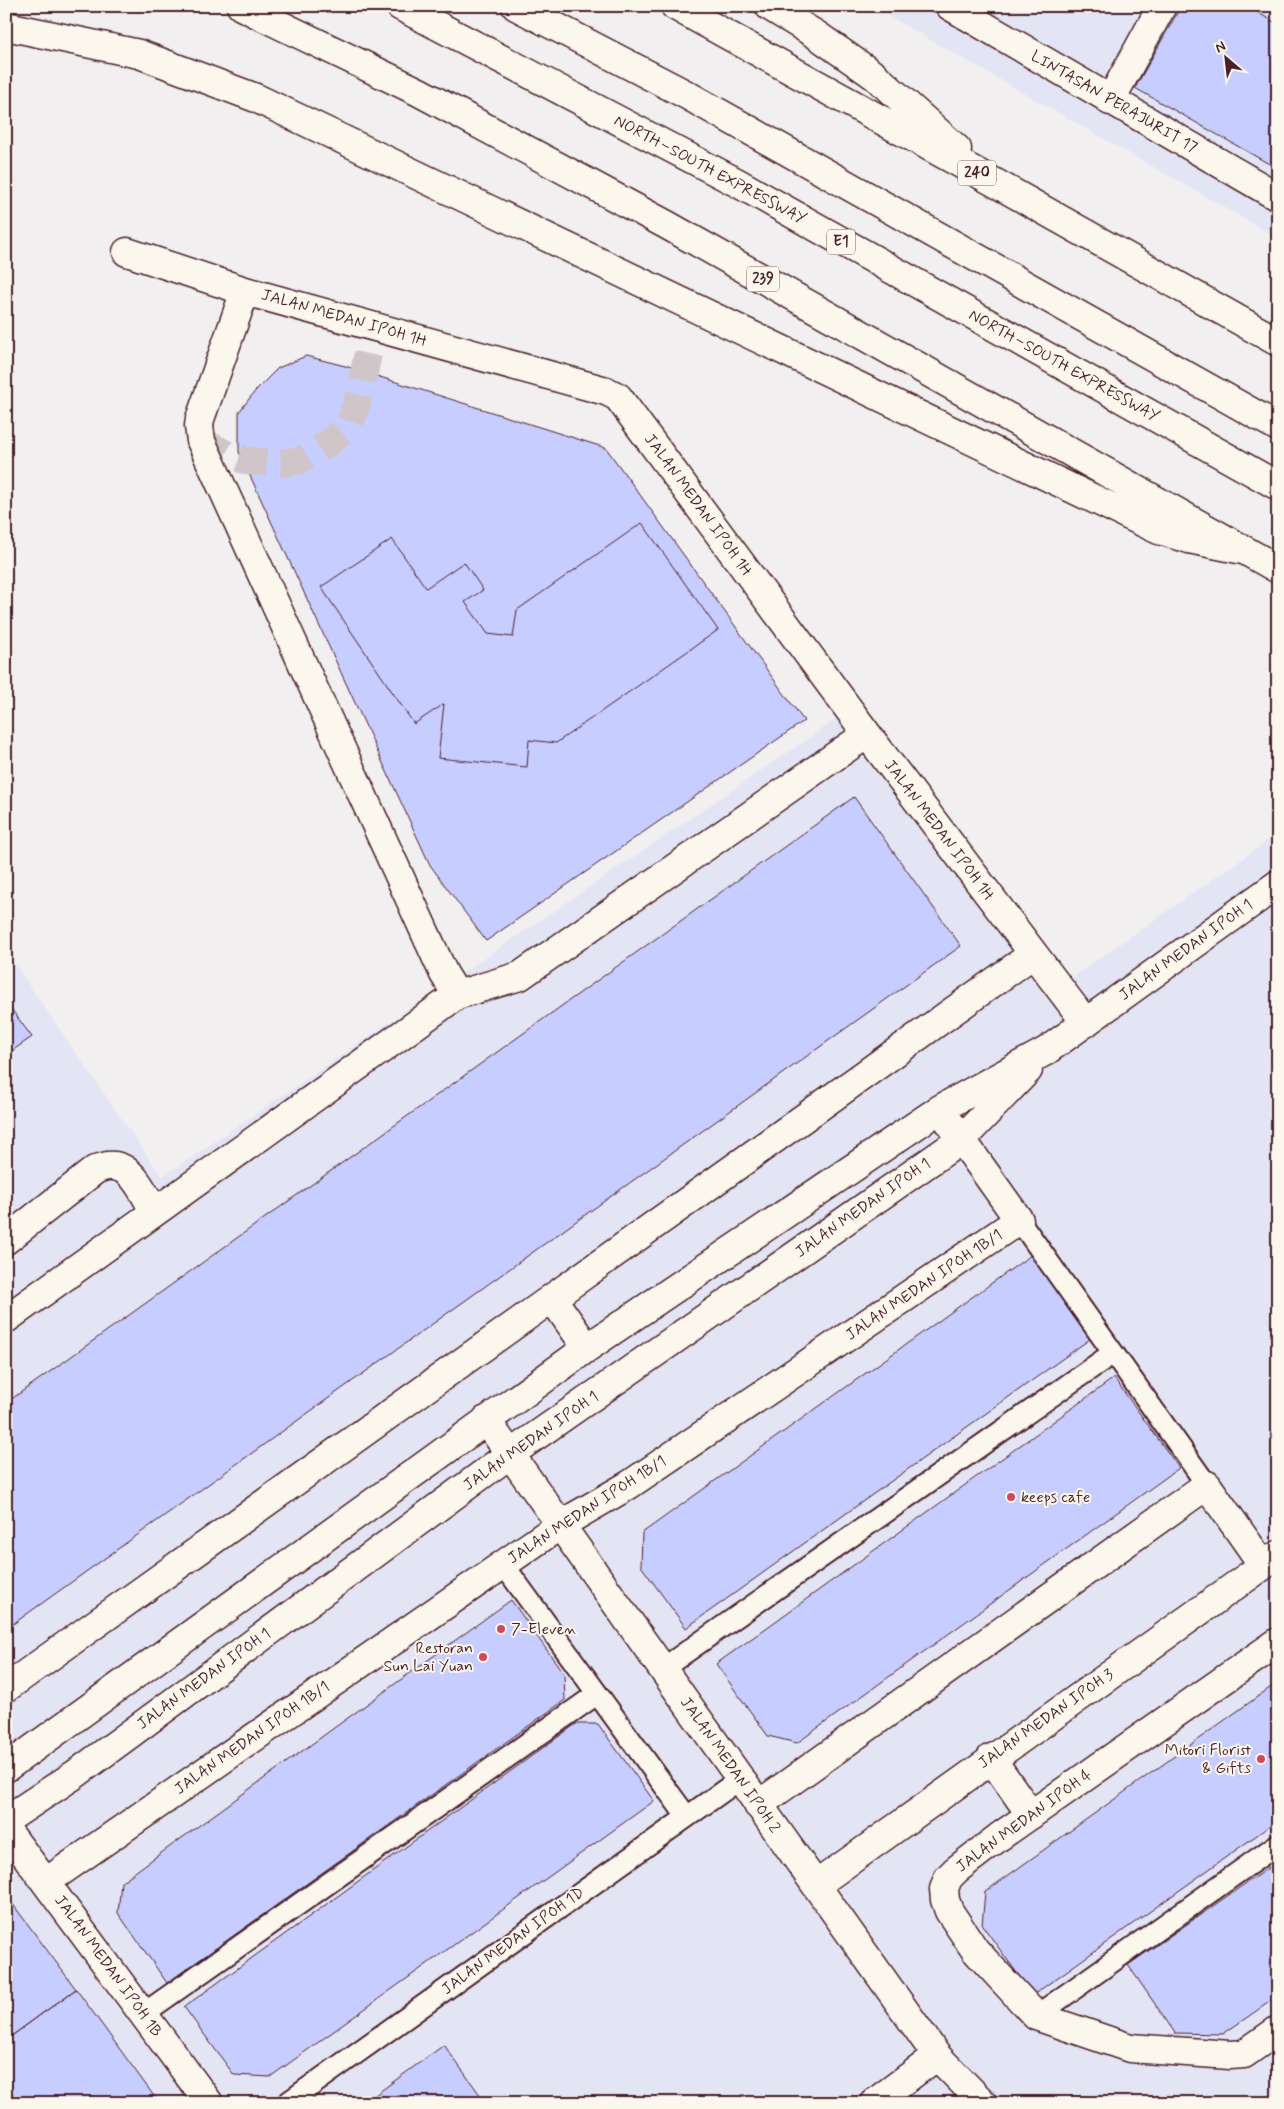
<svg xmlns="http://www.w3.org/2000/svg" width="1284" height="2109" font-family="Mynerve,sans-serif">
<rect width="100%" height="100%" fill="#f1eff0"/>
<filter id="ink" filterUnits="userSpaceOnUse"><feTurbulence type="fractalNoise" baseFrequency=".02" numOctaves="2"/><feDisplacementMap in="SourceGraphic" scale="10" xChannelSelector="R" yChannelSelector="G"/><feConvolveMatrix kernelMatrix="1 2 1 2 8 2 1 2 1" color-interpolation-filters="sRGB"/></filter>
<g filter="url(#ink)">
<path fill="#e4e5f4" d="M871,6H1278V238Z
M862,702L1068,980L1278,834V2103H6V952L162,1177Z"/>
<path fill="#c7cdff" stroke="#4a1f2b" d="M1181,6H1246L1278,24V169L1135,88Z
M306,356L345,366L606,448L804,721L486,941L430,865L239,452V412L256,390L278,368Z
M642,523L718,630L556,743L529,740L527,767L438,758L444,704L414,724L321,587L392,539L426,588L464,562L483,590L465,602L488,634L513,637L517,610Z
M854,797L961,946L6,1629V1403Z
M6,1002L32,1037L6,1055Z
M1031,1255L1090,1339L686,1628L641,1566L642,1533Z
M1114,1378L1179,1468L797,1743L768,1736L716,1664Z
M511,1600L564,1674L565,1700L167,1983L118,1913L121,1882Z
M1278,1682V1820L1033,1995L982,1925L985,1892Z
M576,1724H598L654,1801L270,2077L234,2075L184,2007Z
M1278,1861V1996L1223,2034L1175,2033L1128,1965Z
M6,1895L76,1989L6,2040Z
M76,1989L159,2103H19L6,2085V2040Z
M444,2045L486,2103H364Z"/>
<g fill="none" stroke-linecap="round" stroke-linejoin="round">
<path stroke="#d0c5c9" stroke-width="28" stroke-dasharray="28 14" stroke-linecap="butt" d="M201,441L228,455L248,461L281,463L299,461L330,442L351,422L359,395L374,326"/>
<defs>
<path id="service" d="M1019,1220L1207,1485
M503,1564L687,1817
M662,1669L1113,1353
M143,2014L597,1694
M1036,2016L1278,1844
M287,2103L740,1779"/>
<path id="minor" d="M950,6L1278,197
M1110,101L1162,6
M127,252L245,291L606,391L618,397L867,734L1086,1023
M245,291L200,419L199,426L201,441L444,974L457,995
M6,1240L95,1170C129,1154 140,1188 155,1212
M552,1298L1033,954
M6,1319L457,995L520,976L867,734
M486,1420L937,2056L983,2103
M1278,1642L999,1837L956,1870L948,1878L944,1889L945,1900L949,1911L975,1950L1036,2016L1130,2048L1230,2055L1244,2054L1278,2030
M6,1688L552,1298L587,1348
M991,1758L1031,1815
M6,1768L587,1348L940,1109L1046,1051L1278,884
M758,1805L1207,1485L1263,1565
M6,1820L77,1773L510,1454L961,1140L1028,1070
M6,1829L209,2103
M46,1882L560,1525L629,1485L1019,1220L940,1109
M816,1885L1278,1555
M874,2103L937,2056"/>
<path id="primary" d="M241,6L419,92L667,225L1278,569
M675,6L992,181L1278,342
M769,6L818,36L875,76L957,149
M6,26L139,54L256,98L1159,530L1189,539L1243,550"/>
<path id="motorway" d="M400,6L736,182L1278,486
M516,6L687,95L1278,427"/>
</defs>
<use href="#service" stroke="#4a1f2b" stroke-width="24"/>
<use href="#minor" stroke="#4a1f2b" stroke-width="31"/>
<use href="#primary" stroke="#4a1f2b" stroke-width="31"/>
<use href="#motorway" stroke="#4a1f2b" stroke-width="31"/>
<use href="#service" stroke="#fbf7ec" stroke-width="20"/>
<use href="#minor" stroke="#fbf7ec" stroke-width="28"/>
<use href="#primary" stroke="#fbf7ec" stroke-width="28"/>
<use href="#motorway" stroke="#fbf7ec" stroke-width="28"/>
</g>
</g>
<g fill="#d1495b" stroke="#fbf7ec" stroke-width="2">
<circle cx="1011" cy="1497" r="5"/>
<circle cx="501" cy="1629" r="5"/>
<circle cx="483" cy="1657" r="5"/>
<circle cx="1261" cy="1759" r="5"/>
</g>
<g text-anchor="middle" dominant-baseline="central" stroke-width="4" stroke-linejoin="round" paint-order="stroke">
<g fill="#fbf7ec" stroke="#7f6065" stroke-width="1">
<rect x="958" y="160.5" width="38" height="25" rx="4"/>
<rect x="827" y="229.5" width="28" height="25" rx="4"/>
<rect x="747" y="266.5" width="32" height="25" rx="4"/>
</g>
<g font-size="15" font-weight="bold" fill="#4a1f2b">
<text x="977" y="173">240</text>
<text x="841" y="242">E1</text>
<text x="763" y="279">239</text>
</g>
<g font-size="16" fill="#4a1f2b" stroke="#fbf7ec">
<text transform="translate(1114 102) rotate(30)">LINTASAN PERAJURIT 17</text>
<text transform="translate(710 170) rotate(28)">NORTH–SOUTH EXPRESSWAY</text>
<text transform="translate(344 318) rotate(16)">JALAN MEDAN IPOH 1H</text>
<text transform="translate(1064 366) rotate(29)">NORTH–SOUTH EXPRESSWAY</text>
<text transform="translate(698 505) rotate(54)">JALAN MEDAN IPOH 1H</text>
<text transform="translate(939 830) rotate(53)">JALAN MEDAN IPOH 1H</text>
<text transform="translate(1186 950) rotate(-36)">JALAN MEDAN IPOH 1</text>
<text transform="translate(863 1208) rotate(-35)">JALAN MEDAN IPOH 1</text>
<text transform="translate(924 1285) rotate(-34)">JALAN MEDAN IPOH 1B/1</text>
<text transform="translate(531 1441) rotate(-35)">JALAN MEDAN IPOH 1</text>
<text transform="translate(587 1510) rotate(-33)">JALAN MEDAN IPOH 1B/1</text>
<text transform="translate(204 1679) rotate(-36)">JALAN MEDAN IPOH 1</text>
<text transform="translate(1046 1719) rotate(-35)">JALAN MEDAN IPOH 3</text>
<text transform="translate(252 1738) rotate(-35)">JALAN MEDAN IPOH 1B/1</text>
<text transform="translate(730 1765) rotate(55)">JALAN MEDAN IPOH 2</text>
<text transform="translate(1024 1821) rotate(-36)">JALAN MEDAN IPOH 4</text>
<text transform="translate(513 1941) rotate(-36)">JALAN MEDAN IPOH 1D</text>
<text transform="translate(108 1966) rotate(54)">JALAN MEDAN IPOH 1B</text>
</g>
<g font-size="16" fill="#4a1f2b" stroke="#fbf7ec" text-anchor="start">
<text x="1021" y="1497">keeps cafe</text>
<text x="511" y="1629">7-Eleven</text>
<text x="473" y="1648" text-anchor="end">Restoran<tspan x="473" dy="18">Sun Lai Yuan</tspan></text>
<text x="1251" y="1750" text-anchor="end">Mitori Florist<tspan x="1251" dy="18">&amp; Gifts</tspan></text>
</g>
</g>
<rect width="1284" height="2109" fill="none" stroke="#fbf7ec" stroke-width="25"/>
<rect x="12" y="12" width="1259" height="2084" fill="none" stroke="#4a1f2b" stroke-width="2" filter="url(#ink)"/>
<g transform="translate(1226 58) rotate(332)" stroke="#fbf7ec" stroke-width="4" paint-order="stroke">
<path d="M0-4L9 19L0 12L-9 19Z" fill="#4a1f2b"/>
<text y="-8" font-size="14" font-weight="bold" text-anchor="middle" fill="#4a1f2b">N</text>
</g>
</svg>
